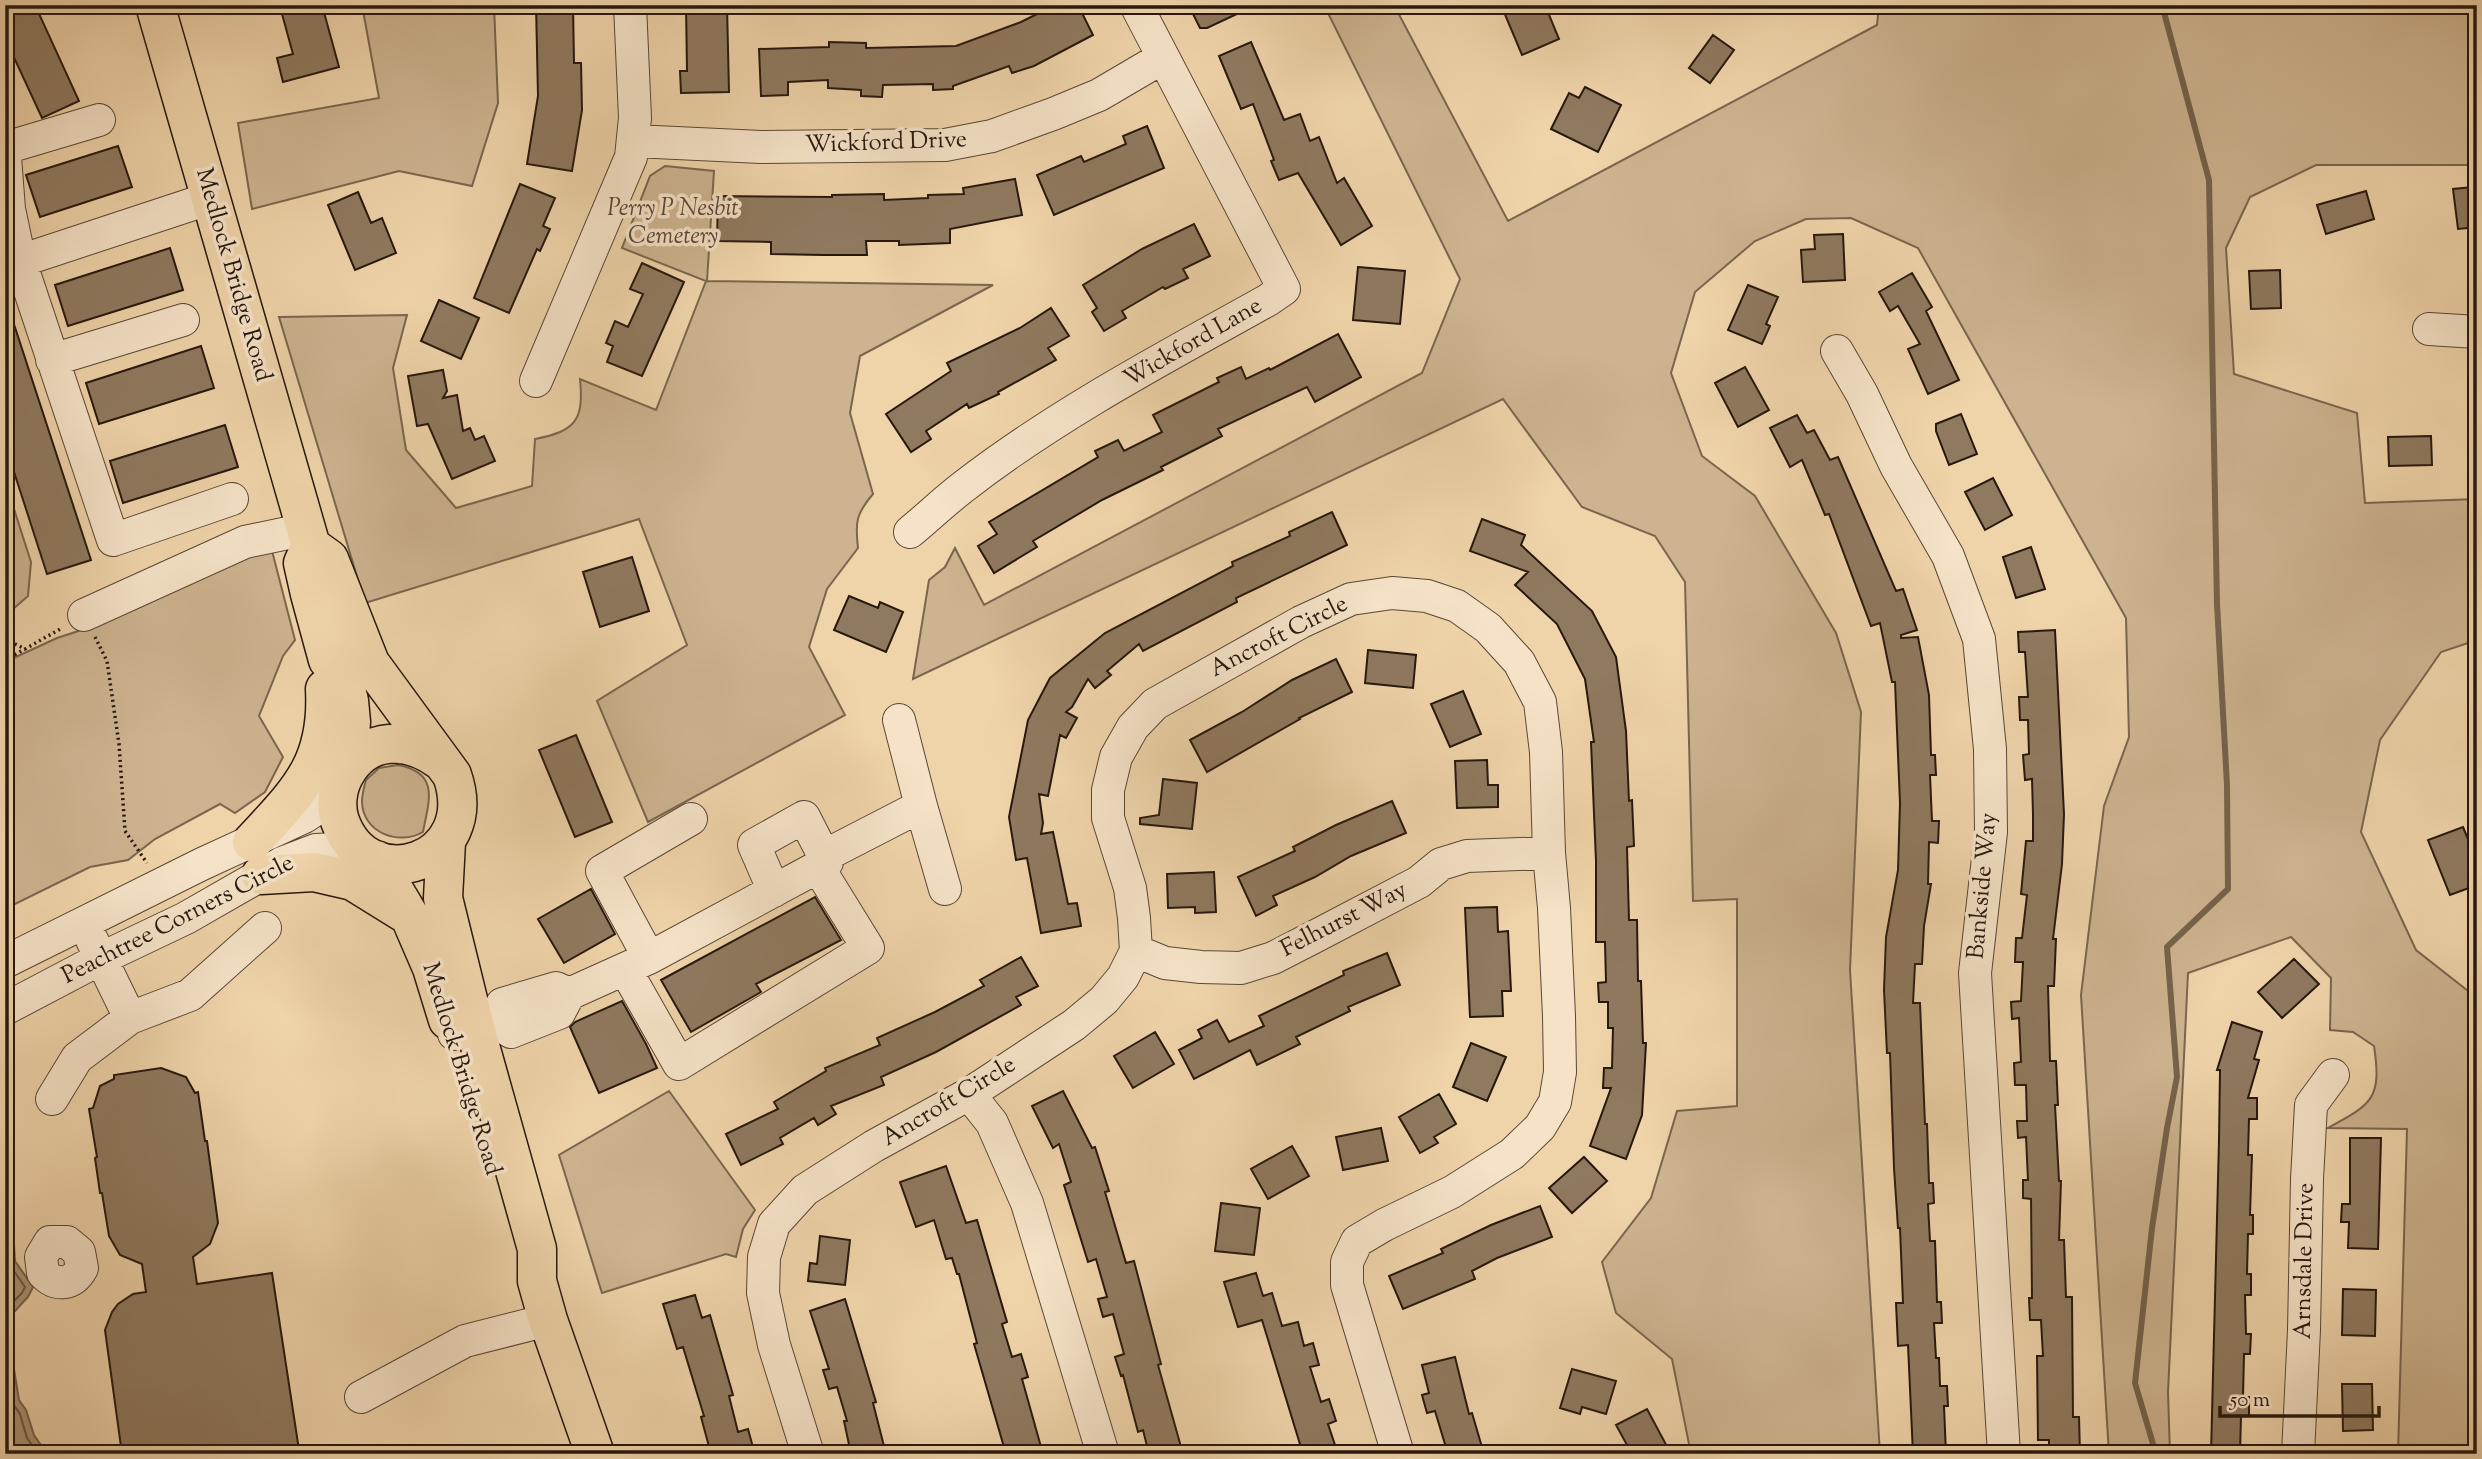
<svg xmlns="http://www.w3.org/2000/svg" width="2482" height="1459" font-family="'Sorts Mill Goudy',serif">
<rect width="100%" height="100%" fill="#efd3a9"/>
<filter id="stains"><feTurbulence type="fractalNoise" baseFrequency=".00286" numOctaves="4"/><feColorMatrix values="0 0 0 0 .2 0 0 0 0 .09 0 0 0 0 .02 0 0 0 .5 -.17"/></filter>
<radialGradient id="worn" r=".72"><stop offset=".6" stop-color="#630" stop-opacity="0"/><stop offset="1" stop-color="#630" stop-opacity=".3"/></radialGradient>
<path fill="#cdb38f" stroke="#7a664e" stroke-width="2" d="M362,5H494L498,103L472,186L399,171L252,209L238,123L379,98Z
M1324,5H1394L1508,221L1877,25L1879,5H2477V165H2316L2250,197L2226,248L2234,374L2357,413L2365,503L2477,499V640L2441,652L2380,740L2361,832L2416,950L2477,998V1454H2398L2407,1129L2328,1128C2372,1104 2382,1099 2374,1046L2353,1032L2330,1030L2331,978L2291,937L2188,973L2168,1392L2170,1454H2109L2081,995L2104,806L2129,737L2126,618L1918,248L1851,218L1806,219L1755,241L1695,292L1671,373L1702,456L1755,496L1836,633L1861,712L1850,970L1880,1454H1691L1672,1359L1616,1313L1602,1262L1651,1198L1677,1111L1737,1106V899L1693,901L1685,582L1655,536L1582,507L1503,399L913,679L929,580L945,567L955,548L984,605L1422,373L1460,279Z
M665,166L714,171L707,281L993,285L860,356L850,413L873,494C856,514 855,522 858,548L827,589L809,647L845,715L648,822L597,701L687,645L639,519L365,603L279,317L407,315L393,368L406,450L456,508L532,486L535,439C576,431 584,420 580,379L656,410L706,281L622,248L650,176Z
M5,481L31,562L28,596L5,616Z
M270,543L295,640L283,656L259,716L283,757L265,792L235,813L220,804L155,839L128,860L90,867L5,909V662L57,638L106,622Z
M398,765C440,773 429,800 423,832C399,846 363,833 362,802C362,795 364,787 366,780L379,768Z
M669,1091L755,1210L743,1229L736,1257L726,1254L602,1293L559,1155Z"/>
<path fill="#ab9374" stroke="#76624b" stroke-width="2" d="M5,1219L14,1244L15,1261L33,1287L28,1297L5,1322Z
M5,1347L13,1363L19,1400L26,1410L34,1435L47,1454H5Z"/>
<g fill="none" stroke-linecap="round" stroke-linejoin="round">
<path stroke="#695641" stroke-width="2" d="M5,1240L9,1264L25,1287L22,1293L5,1310
M5,1364L12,1402L20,1414L27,1438L38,1454"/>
<path stroke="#76624b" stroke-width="6" d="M2156,1454L2135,1383L2152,1228L2167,1128L2177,1077L2167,947L2228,889L2227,785L2217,604L2209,180L2162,5"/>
</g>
<path fill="#8f795f" stroke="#27180e" stroke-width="2" d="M5,5H35L79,101L42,118L5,38Z
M315,5H322L339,67L283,82L277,58L293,54L282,14Z
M536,5H573L574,63H581L582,110L572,171L527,164L538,96Z
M686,5H727L729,92L681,93L680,71H687Z
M1055,5H1078L1093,35L1034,66L1012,73L1009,66L953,86V89L933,90V84L883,85L882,97L861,96V90L828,88V80L788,82V95L761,96L759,49L829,47V42L866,43V48L956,46L1021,22Z
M1200,5H1256L1207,28H1200L1191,10Z
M1501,5H1545L1559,39L1522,55Z
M1713,35L1734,50L1710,83L1689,68Z
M1251,42L1284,120L1300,114L1310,141L1319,137L1337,183L1344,178L1372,226L1341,245L1298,173L1279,180L1271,161L1274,160L1253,104L1241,109L1219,56Z
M1585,87L1621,105L1598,152L1551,129L1569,93L1579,98Z
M1147,126L1164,168L1054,215L1037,175L1081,156L1084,162L1126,144L1123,136Z
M118,146L132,187L40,217L26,175Z
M1015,179L1022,215L950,229V243L899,245V241H866L867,255H823L771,254V242L717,241L718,196L832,197V195L884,194V200L928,198V195L964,194L963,188Z
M520,184L555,198L543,226L550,229L540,251L537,249L509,313L474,298Z
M2473,187L2477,227L2458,229L2453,189Z
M2366,191L2374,219L2326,234L2317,205Z
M358,192L371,223L382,218L396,253L355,270L328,205Z
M1194,224L1210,256L1183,269L1188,278L1165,289L1163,287L1122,311L1126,318L1104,331L1092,312L1097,308L1083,285L1142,249Z
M1843,234L1845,280L1803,282L1801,250L1815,249L1814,235Z
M170,248L183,290L68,326L55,285Z
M642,263L684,282L642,376L607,362L613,346L606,343L615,321L628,327L643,294L630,289Z
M1358,267L1405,271L1400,324L1353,320Z
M2280,270L2281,308L2251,309L2249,271Z
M1912,273L1932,307L1926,311L1959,380L1928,394L1908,349L1920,344L1898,306L1890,311L1879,292Z
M1748,285L1778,297L1766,324L1770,326L1762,344L1728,330Z
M439,300L479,318L461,359L421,341Z
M1051,308L1069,336L1048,348L1056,360L998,392L999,394L969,408L967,404L926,431L931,439L911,452L886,414L951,371L947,363L1020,328Z
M5,309H9L91,560L47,574L5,444Z
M1338,334L1361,377L1315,402L1307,387L1218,429L1222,436L1161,467L1163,470L1102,500L1033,541L1037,547L994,573L978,546L997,534L989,522L1098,457L1095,451L1118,440L1124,451L1162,432L1153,415L1219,382L1217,378L1241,367L1246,379L1269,368L1270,370Z
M201,346L214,388L99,424L86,383Z
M1745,367L1769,410L1738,427L1715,383Z
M443,370L447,391L443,398L457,395L463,431L470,428L475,440L484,436L495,461L452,479L428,424L417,426L408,376Z
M1961,414L1977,454L1949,465L1936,431V424Z
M1797,415L1807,433L1814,430L1830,460L1838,457L1896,591L1903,589L1917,630L1901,635V638L1918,637L1929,695L1931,755H1935L1936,775H1930L1932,821H1939L1938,843L1929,842L1928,884H1931L1924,926L1922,964H1915L1913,1003H1920L1925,1124H1927L1929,1183H1933L1934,1203L1928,1204L1930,1241H1935L1937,1302H1941L1942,1323H1934L1936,1358H1939L1940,1386H1947L1948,1406H1944L1946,1454H1913L1908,1345L1898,1346L1896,1303H1903L1900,1228H1898L1894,1168L1890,1053H1887L1884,990L1886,937L1898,870L1900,803L1895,682H1892L1880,623L1871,626L1829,514L1825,515L1802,460L1790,467L1770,428Z
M225,425L238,467L123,503L110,461Z
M2431,436L2432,465L2389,466L2388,437Z
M1993,478L2012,515L1985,530L1965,492Z
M1332,512L1347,545L1236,598L1237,602L1143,651L1139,644L1107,671L1111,675L1095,688L1088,679L1072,707L1066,712L1077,718L1066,738L1060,735L1048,796L1039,794L1043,823L1041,834L1053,832L1068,904L1077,903L1081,926L1041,933L1027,858L1016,860L1009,817L1028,720L1050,678L1105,633L1233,566L1232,562L1290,536L1289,532Z
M1482,519L1525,535L1521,545L1592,611L1616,657L1626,731L1629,801L1632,800L1634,846L1627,847L1629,920H1637L1638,981H1641L1643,1043H1646L1642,1115L1626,1159L1590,1146L1611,1088H1603L1604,1068H1612L1613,1028H1608V1002H1599L1598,983L1606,982L1605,942H1596V861L1591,742H1594L1585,679L1557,624L1515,585L1528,572L1470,551Z
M2031,547L2045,589L2016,598L2003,557Z
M632,557L649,611L600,627L583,572Z
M849,596L878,608L880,602L903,612L886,652L834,630Z
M2055,630L2064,814L2062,864L2053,939H2056L2054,986H2048L2050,1061H2056L2058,1105H2055L2059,1181H2061L2059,1240H2064L2066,1297H2072L2073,1417H2079L2080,1454H2049V1440H2038L2037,1356H2043L2041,1320H2030L2029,1298H2032L2031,1199L2023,1198V1180H2028L2026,1137L2018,1138L2017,1121H2027L2026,1085H2015L2014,1063L2021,1062L2019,1018L2012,1019L2011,1002L2021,1001L2023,962H2015L2016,938H2022L2027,895L2021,894L2026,841H2033V814L2032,779L2025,780L2023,755L2029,754L2028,720H2020L2019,697H2028L2025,652H2019L2018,632Z
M1368,650L1416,655L1413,688L1365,683Z
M1336,659L1352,692L1299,718L1300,719L1207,772L1190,740L1242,712L1292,680Z
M1463,691L1481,734L1450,747L1431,704Z
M576,735L612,822L575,837L539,750Z
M1487,760L1488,785H1498V807L1457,808L1455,761Z
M1163,779L1197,783L1192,829L1140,824V818L1159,815Z
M1392,801L1406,833L1351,856L1315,877L1273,896L1277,905L1256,916L1238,877L1295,851L1293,847L1336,825Z
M2463,827L2477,861V885L2450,895L2428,840Z
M1214,872L1216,912L1195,913V907L1168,908L1167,874Z
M591,889L615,934L564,963L538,919Z
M815,897L841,940L756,984L761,992L691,1032L661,980Z
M1497,907L1498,932L1508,931L1511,991H1502L1503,1016L1470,1017L1465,908Z
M1387,953L1400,985L1348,1007L1350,1011L1296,1037L1300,1044L1257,1065L1250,1050L1194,1079L1179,1050L1202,1038L1198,1030L1217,1020L1229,1042L1264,1026L1259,1016L1344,975L1343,971Z
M1021,957L1038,986L1016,997L1021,1005L936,1052L881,1077L884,1085L831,1106L836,1114L818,1125L814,1118L780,1138L783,1144L741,1165L726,1134L778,1109L774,1102L826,1071L825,1068L880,1045L877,1038L935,1012L984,986L980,980Z
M2294,959L2319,984L2282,1018L2258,992Z
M622,1001L646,1044L657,1068L599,1093L570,1027L575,1022Z
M2232,1022L2262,1032L2254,1059L2259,1060L2248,1098H2257V1119H2249L2248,1155H2252L2250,1215H2253V1234H2248L2247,1274H2251V1295H2245L2246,1334H2251L2250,1354H2244L2243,1397H2249V1416H2241L2240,1454H2211L2219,1140L2220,1070H2217Z
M1155,1032L1174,1064L1133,1088L1114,1056Z
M1471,1043L1506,1057L1487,1101L1453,1087Z
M161,1068L186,1077L195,1093L198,1092L205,1141H207L218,1223L210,1244L193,1257L197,1284L272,1273L299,1450L273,1454H122L105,1330L112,1312L118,1304L133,1294L146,1292L142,1264L120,1255L109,1236L102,1193H100L95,1158L97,1157L89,1109L93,1108L100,1086L114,1079V1075Z
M1063,1091L1092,1148L1095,1147L1109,1191L1105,1192L1126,1263L1134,1261L1161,1364L1158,1365L1183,1454H1149L1143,1430L1138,1432L1123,1375L1121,1376L1115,1357L1124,1354L1113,1314L1103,1317L1098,1299L1107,1297L1096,1259L1088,1262L1064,1185L1071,1182L1059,1144L1053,1148L1032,1106Z
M1439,1094L1456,1124L1434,1137L1438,1143L1420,1153L1399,1117Z
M1381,1128L1388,1161L1343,1170L1336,1137Z
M2350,1138H2381L2378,1249L2348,1248L2349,1222H2341L2342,1204H2350Z
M1292,1146L1309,1176L1268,1199L1251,1169Z
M1584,1157L1607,1181L1572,1213L1549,1188Z
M946,1166L966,1223L977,1220L1007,1322L1002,1324L1012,1357L1021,1354L1028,1377L1022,1379L1043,1454H1006L974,1344L977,1343L959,1274H957L952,1258L946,1259L934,1220L916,1227L900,1182Z
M1221,1203L1260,1208L1254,1255L1215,1251Z
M1540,1206L1552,1237L1497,1258L1472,1271L1475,1279L1403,1309L1389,1276L1443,1253L1441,1249L1491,1225Z
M820,1236L850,1240L845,1285L808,1281L810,1263L817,1264Z
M1256,1273L1263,1296L1272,1293L1282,1326L1298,1322L1304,1346L1313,1343L1319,1365L1310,1367L1321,1402L1329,1399L1336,1421L1328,1424L1338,1454H1303L1262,1320L1238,1327L1224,1282Z
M2343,1289L2376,1290L2375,1336L2342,1335Z
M695,1295L702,1318L710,1315L733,1395L729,1396L738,1432L748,1429L754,1451L743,1454H711L701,1417L704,1416L683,1347L677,1349L663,1304Z
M845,1299L876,1402L873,1403L886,1454H851L844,1421H847L837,1387L829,1389L823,1370L829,1369L810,1311Z
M1455,1357L1469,1414L1472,1413L1484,1454H1448L1435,1411L1427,1413L1422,1395L1429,1393L1422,1365Z
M1572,1369L1616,1381L1606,1414L1582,1407L1580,1414L1560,1408Z
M2342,1384H2372L2373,1430L2343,1431Z
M1647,1409L1671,1454H1632L1616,1425Z"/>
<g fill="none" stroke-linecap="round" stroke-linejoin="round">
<defs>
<path id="minor" d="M634,141L761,147L945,145L992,136L1053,114L1099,95L1162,58
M5,148L99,120
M5,157L9,209L20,261L113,540L232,499
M5,263L20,261L211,198
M2429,329L2477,332
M1837,351L1862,394L1896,466L1948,556L1979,639L1990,749L1991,832L1975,973L2004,1454
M52,360L183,320
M536,381L631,157L635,118L630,5
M910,532C928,517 945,501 963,487C1057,414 1164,358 1268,300L1284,289L1136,5
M84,615L245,542L307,529
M921,806L945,889
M824,856L921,806L899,720
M92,940L130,1018
M1136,951L1165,963L1201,967L1241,968L1273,958L1312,938L1419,882L1441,864L1467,856L1549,853
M649,958L602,871L691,819
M5,962L202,864L304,817L338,795
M625,969L679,1064L868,948L818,867
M569,994L649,958L827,862L804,817L754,845L774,891
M5,1009L100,959L186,918L282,863L316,850L356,848
M454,1034L495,1022L502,1004L556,988L569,994L559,1013L511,1032L495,1022
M969,1094L992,1123L1027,1203L1103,1454
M52,1099L77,1058L130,1018L190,995L265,928
M50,1242H67L79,1252L82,1268C73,1285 56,1287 43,1273L41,1257Z
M361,1397L465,1341L548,1320
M808,1454L774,1345L763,1293L764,1257L774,1224L805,1190L874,1146L969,1094L1074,1025L1104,1000L1123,977L1136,951L1134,918L1130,888L1108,818V790L1116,757L1133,727L1155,704L1301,622L1351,599L1392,593L1427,596L1457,606L1488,628L1519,662L1540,702L1546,752L1549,853L1554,908L1559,1016L1560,1072L1555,1102L1540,1127L1512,1154L1452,1192L1384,1225L1357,1241L1347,1262V1285L1398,1454
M2298,1454L2304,1330L2307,1179L2311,1105L2333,1075"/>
<path id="major" d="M155,5L311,546L303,563L310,594L328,660L342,674L349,701L351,722L347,771
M311,546L329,559L370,663L452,775C483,863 368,900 340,821C335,806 337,788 345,774C367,735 409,737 441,761
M252,842C299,791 329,764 325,689
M446,842L443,898L475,1028L537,1249V1281L548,1320L595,1454
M376,860L410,917L432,968L448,1020
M261,875L314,872L353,881L403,912"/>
</defs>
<use href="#minor" stroke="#594735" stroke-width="34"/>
<use href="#major" stroke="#27180e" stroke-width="41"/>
<path stroke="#27180e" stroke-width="3.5" stroke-dasharray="2 3.5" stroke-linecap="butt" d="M95,637L107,661L119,744L125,831L147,863
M5,639L25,649L62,628
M5,660L25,649"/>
<use href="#minor" stroke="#f5e2c7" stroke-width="32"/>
<use href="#major" stroke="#efd3a9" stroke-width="38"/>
</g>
<g text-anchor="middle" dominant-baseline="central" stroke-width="7" stroke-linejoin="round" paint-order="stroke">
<g font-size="24" fill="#27180e" stroke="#f5e2c7">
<text transform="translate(886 143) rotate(-2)">Wickford Drive</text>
<text transform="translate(233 275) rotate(74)">Medlock Bridge Road</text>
<text transform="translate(1193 343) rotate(-30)">Wickford Lane</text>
<text transform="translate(1279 637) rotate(-27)">Ancroft Circle</text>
<text transform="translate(1983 886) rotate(-85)">Bankside Way</text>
<text transform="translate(178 920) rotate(-27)">Peachtree Corners Circle</text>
<text transform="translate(1344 920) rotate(-27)">Felhurst Way</text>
<text transform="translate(461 1069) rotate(73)">Medlock Bridge Road</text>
<text transform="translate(949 1102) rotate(-31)">Ancroft Circle</text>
<text transform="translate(2305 1261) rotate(-89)">Arnsdale Drive</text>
</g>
<g font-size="24" font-style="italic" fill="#594635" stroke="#f5e2c7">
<text x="673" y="209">Perry P Nesbit<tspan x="673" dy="28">Cemetery</tspan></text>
</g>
</g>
<rect width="2482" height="1459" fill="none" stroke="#efd3a9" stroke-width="28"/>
<rect x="7" y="7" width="2468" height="1445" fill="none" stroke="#27180e" stroke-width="3.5"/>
<rect x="14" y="14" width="2454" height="1431" fill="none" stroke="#27180e" stroke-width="2"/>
<path d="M2220 1406v10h159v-10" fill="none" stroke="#27180e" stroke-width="3.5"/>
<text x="2230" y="1406" font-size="21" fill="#27180e" stroke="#f5e2c7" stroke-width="5" paint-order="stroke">50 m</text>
<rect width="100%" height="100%" filter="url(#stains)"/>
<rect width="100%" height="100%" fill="url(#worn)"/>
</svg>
